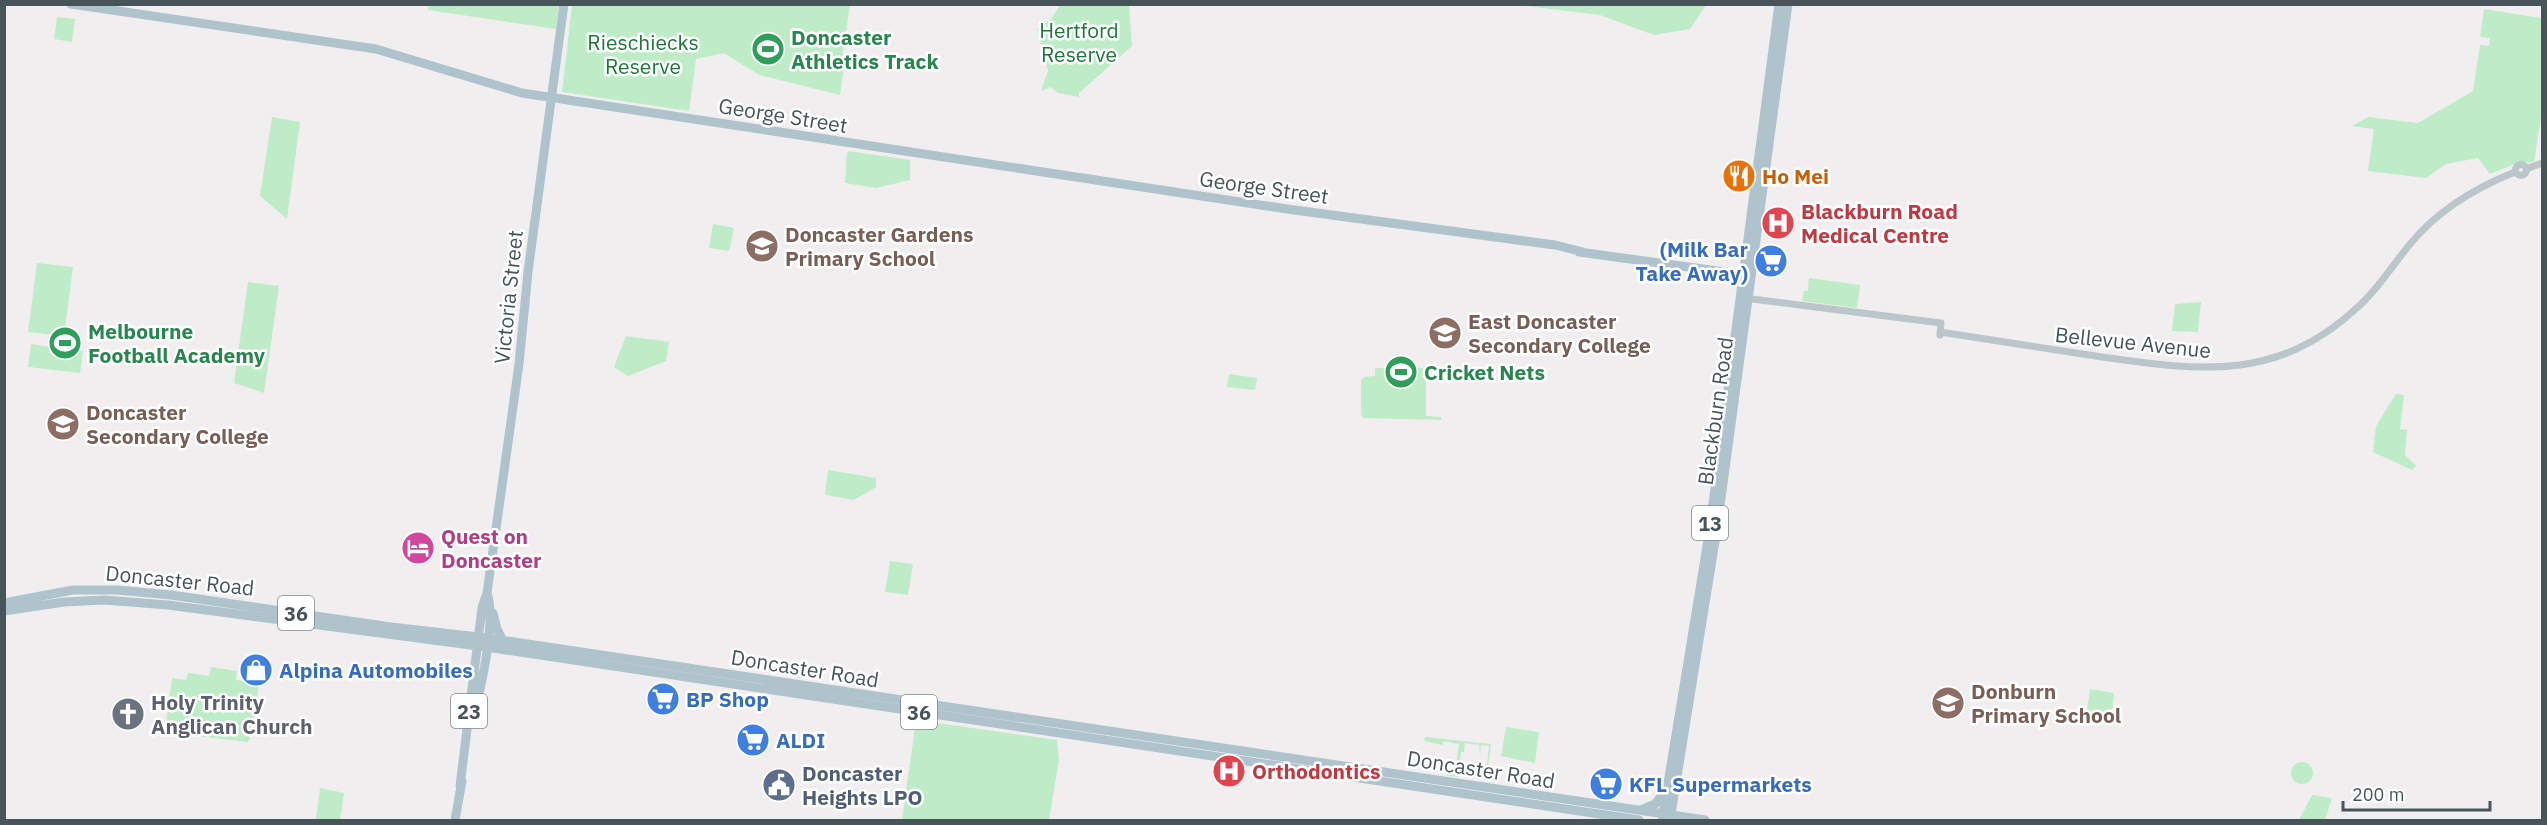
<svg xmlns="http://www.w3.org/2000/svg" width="2547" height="825" font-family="'IBM Plex Sans',sans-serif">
<rect width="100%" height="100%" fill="#f1eeef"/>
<path fill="#beecc6" d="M429,4H559V5L556,29L428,10Z
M572,5H850L842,58L845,59L840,95L759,75L724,53L696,59L689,111L562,92Z
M1060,5H1129L1132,46L1079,93V97L1058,93L1051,87L1041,91L1048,71L1037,29L1051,19Z
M1517,5H1706L1690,29L1654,35L1600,15Z
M2484,9L2541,18L2542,9V110L2534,162L2517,163L2490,174L2478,158L2446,164L2426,178L2368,171L2374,129L2352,126L2368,117L2418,123L2473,91L2480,45L2489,46L2490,38L2480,37Z
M57,17L75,19L72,42L54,39Z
M272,117L300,122L287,219L260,196Z
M849,151L910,160V180L876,188L845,183L847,153Z
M713,224L734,228L729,251L709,248Z
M37,263L73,267L64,336L28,332Z
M1809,278L1860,285L1857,308L1802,301L1804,291H1808Z
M248,282L279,286L264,393L234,383Z
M2201,302L2198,332L2172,331L2175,304Z
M626,336L669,342L666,361L628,376L614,367Z
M31,344L83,351L80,373L28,367Z
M1375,368H1427V376H1422L1426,382V416L1441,417V420L1363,418L1361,414V380L1364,377L1375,376Z
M1229,374L1257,378L1255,390L1227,387Z
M2396,394L2404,395L2400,429L2407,430L2405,455L2416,466L2412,470L2373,452L2376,426Z
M828,470L876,478V487L854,500L825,495Z
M890,561L913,564L908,595L885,592Z
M211,667L237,671L236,680L259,683L252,732L248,742L165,732L172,678L186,680L188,673L209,676Z
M2090,689L2114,693L2111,722L2086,718Z
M916,720L1057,740L1059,760L1049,820H902Z
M1506,727L1539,732L1535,763L1501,756Z
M1425,737L1491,744L1488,768L1482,764H1487L1489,746L1481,745L1480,755L1479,745L1465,743L1464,752H1461L1458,777L1447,776L1448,771L1455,772L1459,744L1444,741L1442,745L1424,741Z
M2291 773a11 11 0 1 1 22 0a11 11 0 1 1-22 0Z
M320,788L344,793L340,820H316Z
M2312,795L2332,798L2325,820H2299Z"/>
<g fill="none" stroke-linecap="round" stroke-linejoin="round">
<path stroke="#bac6ca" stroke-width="7" d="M2515.5 170a5.5 5.5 0 1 1 11 0a5.5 5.5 0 1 1-11 0Z
M2526,169L2542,163
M1744,298L1941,323L1940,335
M1940,332C1994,340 2048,349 2102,357C2202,371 2278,382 2359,306C2380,287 2393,264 2411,243C2439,209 2475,188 2515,172"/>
<path stroke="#afc3cc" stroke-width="9" d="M71,4L376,49L522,93L1287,209L1555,245L1583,252
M1579,252L1747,275
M4,603L73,590H117L171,595L391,627L487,638L1705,820
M4,611L64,602L104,600L168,605L486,647L1639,820
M493,613L497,629L503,641
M473,721C480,690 497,621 487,593
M460,786L482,608L487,593L519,364L528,272L564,4
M1641,810L1655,804L1665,792
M455,820L462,781
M1662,820L1709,534L1779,4
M1670,820L1716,535L1788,4"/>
</g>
<defs>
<symbol id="stadium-disc" viewBox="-11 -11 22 22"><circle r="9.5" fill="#2e9e5b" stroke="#fff"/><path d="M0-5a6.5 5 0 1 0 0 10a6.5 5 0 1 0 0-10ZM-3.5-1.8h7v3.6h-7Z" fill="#fff"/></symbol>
<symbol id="restaurant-disc" viewBox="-11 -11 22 22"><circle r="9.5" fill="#e8710a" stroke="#fff"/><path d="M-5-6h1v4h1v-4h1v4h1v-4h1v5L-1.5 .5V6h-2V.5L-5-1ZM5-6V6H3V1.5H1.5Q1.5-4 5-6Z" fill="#fff"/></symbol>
<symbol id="hospital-disc" viewBox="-11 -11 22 22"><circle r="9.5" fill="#e0444e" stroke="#fff"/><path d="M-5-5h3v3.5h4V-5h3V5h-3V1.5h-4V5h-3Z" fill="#fff"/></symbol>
<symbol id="school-disc" viewBox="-11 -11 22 22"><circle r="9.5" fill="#8d6e63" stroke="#fff"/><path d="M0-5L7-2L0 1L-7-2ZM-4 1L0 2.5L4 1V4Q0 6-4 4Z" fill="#fff"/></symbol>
<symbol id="supermarket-disc" viewBox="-11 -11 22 22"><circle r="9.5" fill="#3f7fe0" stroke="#fff"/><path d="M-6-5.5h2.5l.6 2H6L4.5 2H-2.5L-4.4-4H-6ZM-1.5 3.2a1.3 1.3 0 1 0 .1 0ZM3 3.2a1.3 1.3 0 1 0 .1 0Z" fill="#fff"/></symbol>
<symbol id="hotel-disc" viewBox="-11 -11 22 22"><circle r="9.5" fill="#d1479c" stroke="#fff"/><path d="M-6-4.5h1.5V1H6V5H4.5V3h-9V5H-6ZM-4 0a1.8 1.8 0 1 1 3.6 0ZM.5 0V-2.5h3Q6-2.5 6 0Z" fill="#fff"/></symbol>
<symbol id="shop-disc" viewBox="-11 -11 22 22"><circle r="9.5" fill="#3f7fe0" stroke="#fff"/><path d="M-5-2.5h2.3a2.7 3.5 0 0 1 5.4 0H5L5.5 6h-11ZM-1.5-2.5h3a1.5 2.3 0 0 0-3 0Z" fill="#fff"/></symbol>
<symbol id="church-disc" viewBox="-11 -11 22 22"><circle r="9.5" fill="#6b7280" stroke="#fff"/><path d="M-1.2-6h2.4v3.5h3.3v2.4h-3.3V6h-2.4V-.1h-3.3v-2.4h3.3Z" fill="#fff"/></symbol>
<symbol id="civic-disc" viewBox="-11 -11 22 22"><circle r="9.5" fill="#5c6f8a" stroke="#fff"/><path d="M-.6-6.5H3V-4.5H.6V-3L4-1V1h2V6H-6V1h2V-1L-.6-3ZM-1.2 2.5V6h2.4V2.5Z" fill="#fff"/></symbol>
</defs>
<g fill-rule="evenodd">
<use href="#stadium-disc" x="749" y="30" width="38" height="38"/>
<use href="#restaurant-disc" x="1720" y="157" width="38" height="38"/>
<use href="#hospital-disc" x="1759" y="204" width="38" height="38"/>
<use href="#school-disc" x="743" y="227" width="38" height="38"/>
<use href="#supermarket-disc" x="1752" y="242" width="38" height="38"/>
<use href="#school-disc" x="1426" y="314" width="38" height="38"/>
<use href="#stadium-disc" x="46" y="324" width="38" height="38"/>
<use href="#stadium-disc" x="1382" y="353" width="38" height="38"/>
<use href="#school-disc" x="44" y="405" width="38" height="38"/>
<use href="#hotel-disc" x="399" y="529" width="38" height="38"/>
<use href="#shop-disc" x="237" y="651" width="38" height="38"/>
<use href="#supermarket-disc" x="644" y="680" width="38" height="38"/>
<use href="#school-disc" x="1929" y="684" width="38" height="38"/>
<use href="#church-disc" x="109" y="695" width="38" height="38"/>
<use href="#supermarket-disc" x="734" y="721" width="38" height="38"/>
<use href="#hospital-disc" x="1210" y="752" width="38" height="38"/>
<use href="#supermarket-disc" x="1587" y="765" width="38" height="38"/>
<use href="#civic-disc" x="760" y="766" width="38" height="38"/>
</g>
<g text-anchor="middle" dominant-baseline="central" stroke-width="5" stroke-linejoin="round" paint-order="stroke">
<g fill="#fff" stroke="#7e888c" stroke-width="1.5">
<rect x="1692" y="506" width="36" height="34" rx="4.5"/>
<rect x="278" y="596" width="36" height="34" rx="4.5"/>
<rect x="451" y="694" width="36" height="34" rx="4.5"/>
<rect x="901" y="695" width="36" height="34" rx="4.5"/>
</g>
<g font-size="20" font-weight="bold" fill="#47555a">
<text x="1710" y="523">13</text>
<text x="296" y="613">36</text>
<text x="469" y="711">23</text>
<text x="919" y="712">36</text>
</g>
<g font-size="21" fill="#1b7836" stroke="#fff">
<text x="1079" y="30">Hertford<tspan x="1079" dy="24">Reserve</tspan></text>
<text x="643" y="42">Rieschiecks<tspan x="643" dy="24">Reserve</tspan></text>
</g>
<g font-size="21" font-weight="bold" fill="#27864d" stroke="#fff" text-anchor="start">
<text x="791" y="37">Doncaster<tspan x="791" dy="24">Athletics Track</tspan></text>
<text x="88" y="331">Melbourne<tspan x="88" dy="24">Football Academy</tspan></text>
<text x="1424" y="372">Cricket Nets</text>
</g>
<g font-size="21" fill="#47555a" stroke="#fff">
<text transform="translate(783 115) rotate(9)">George Street</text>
<text transform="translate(1264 187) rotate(8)">George Street</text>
<text transform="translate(508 297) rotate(-84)">Victoria Street</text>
<text transform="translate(2133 342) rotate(6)">Bellevue Avenue</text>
<text transform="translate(1715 411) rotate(-82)">Blackburn Road</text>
<text transform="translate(180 580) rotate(6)">Doncaster Road</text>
<text transform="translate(805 668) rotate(9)">Doncaster Road</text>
<text transform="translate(1481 769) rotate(9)">Doncaster Road</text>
</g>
<g font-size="21" font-weight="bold" fill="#c56008" stroke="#fff" text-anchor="start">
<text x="1762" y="176">Ho Mei</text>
</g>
<g font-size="21" font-weight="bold" fill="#be3a42" stroke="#fff" text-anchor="start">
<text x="1801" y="211">Blackburn Road<tspan x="1801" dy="24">Medical Centre</tspan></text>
<text x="1252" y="771">Orthodontics</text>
</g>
<g font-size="21" font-weight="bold" fill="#785e54" stroke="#fff" text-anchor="start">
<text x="785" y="234">Doncaster Gardens<tspan x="785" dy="24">Primary School</tspan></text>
<text x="1468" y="321">East Doncaster<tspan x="1468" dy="24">Secondary College</tspan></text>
<text x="86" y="412">Doncaster<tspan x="86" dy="24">Secondary College</tspan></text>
<text x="1971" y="691">Donburn<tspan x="1971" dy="24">Primary School</tspan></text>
</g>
<g font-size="21" font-weight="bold" fill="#366cbe" stroke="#fff" text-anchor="start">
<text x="1748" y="249" text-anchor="end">(Milk Bar<tspan x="1748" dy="24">Take Away)</tspan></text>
<text x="279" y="670">Alpina Automobiles</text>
<text x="686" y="699">BP Shop</text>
<text x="776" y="740">ALDI</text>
<text x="1629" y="784">KFL Supermarkets</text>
</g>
<g font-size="21" font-weight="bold" fill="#b23c85" stroke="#fff" text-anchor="start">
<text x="441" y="536">Quest on<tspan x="441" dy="24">Doncaster</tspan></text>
</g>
<g font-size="21" font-weight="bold" fill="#5b616d" stroke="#fff" text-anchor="start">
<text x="151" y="702">Holy Trinity<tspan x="151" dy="24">Anglican Church</tspan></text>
</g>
<g font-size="21" font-weight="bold" fill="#4e5e75" stroke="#fff" text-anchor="start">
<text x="802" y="773">Doncaster<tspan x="802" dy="24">Heights LPO</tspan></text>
</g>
</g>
<rect width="2547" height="825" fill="none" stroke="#47555a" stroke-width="12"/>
<path d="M2343 801v9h147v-9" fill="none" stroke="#47555a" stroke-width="3"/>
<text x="2352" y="801" font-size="18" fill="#47555a" stroke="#ffffff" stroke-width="4.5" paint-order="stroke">200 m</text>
</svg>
